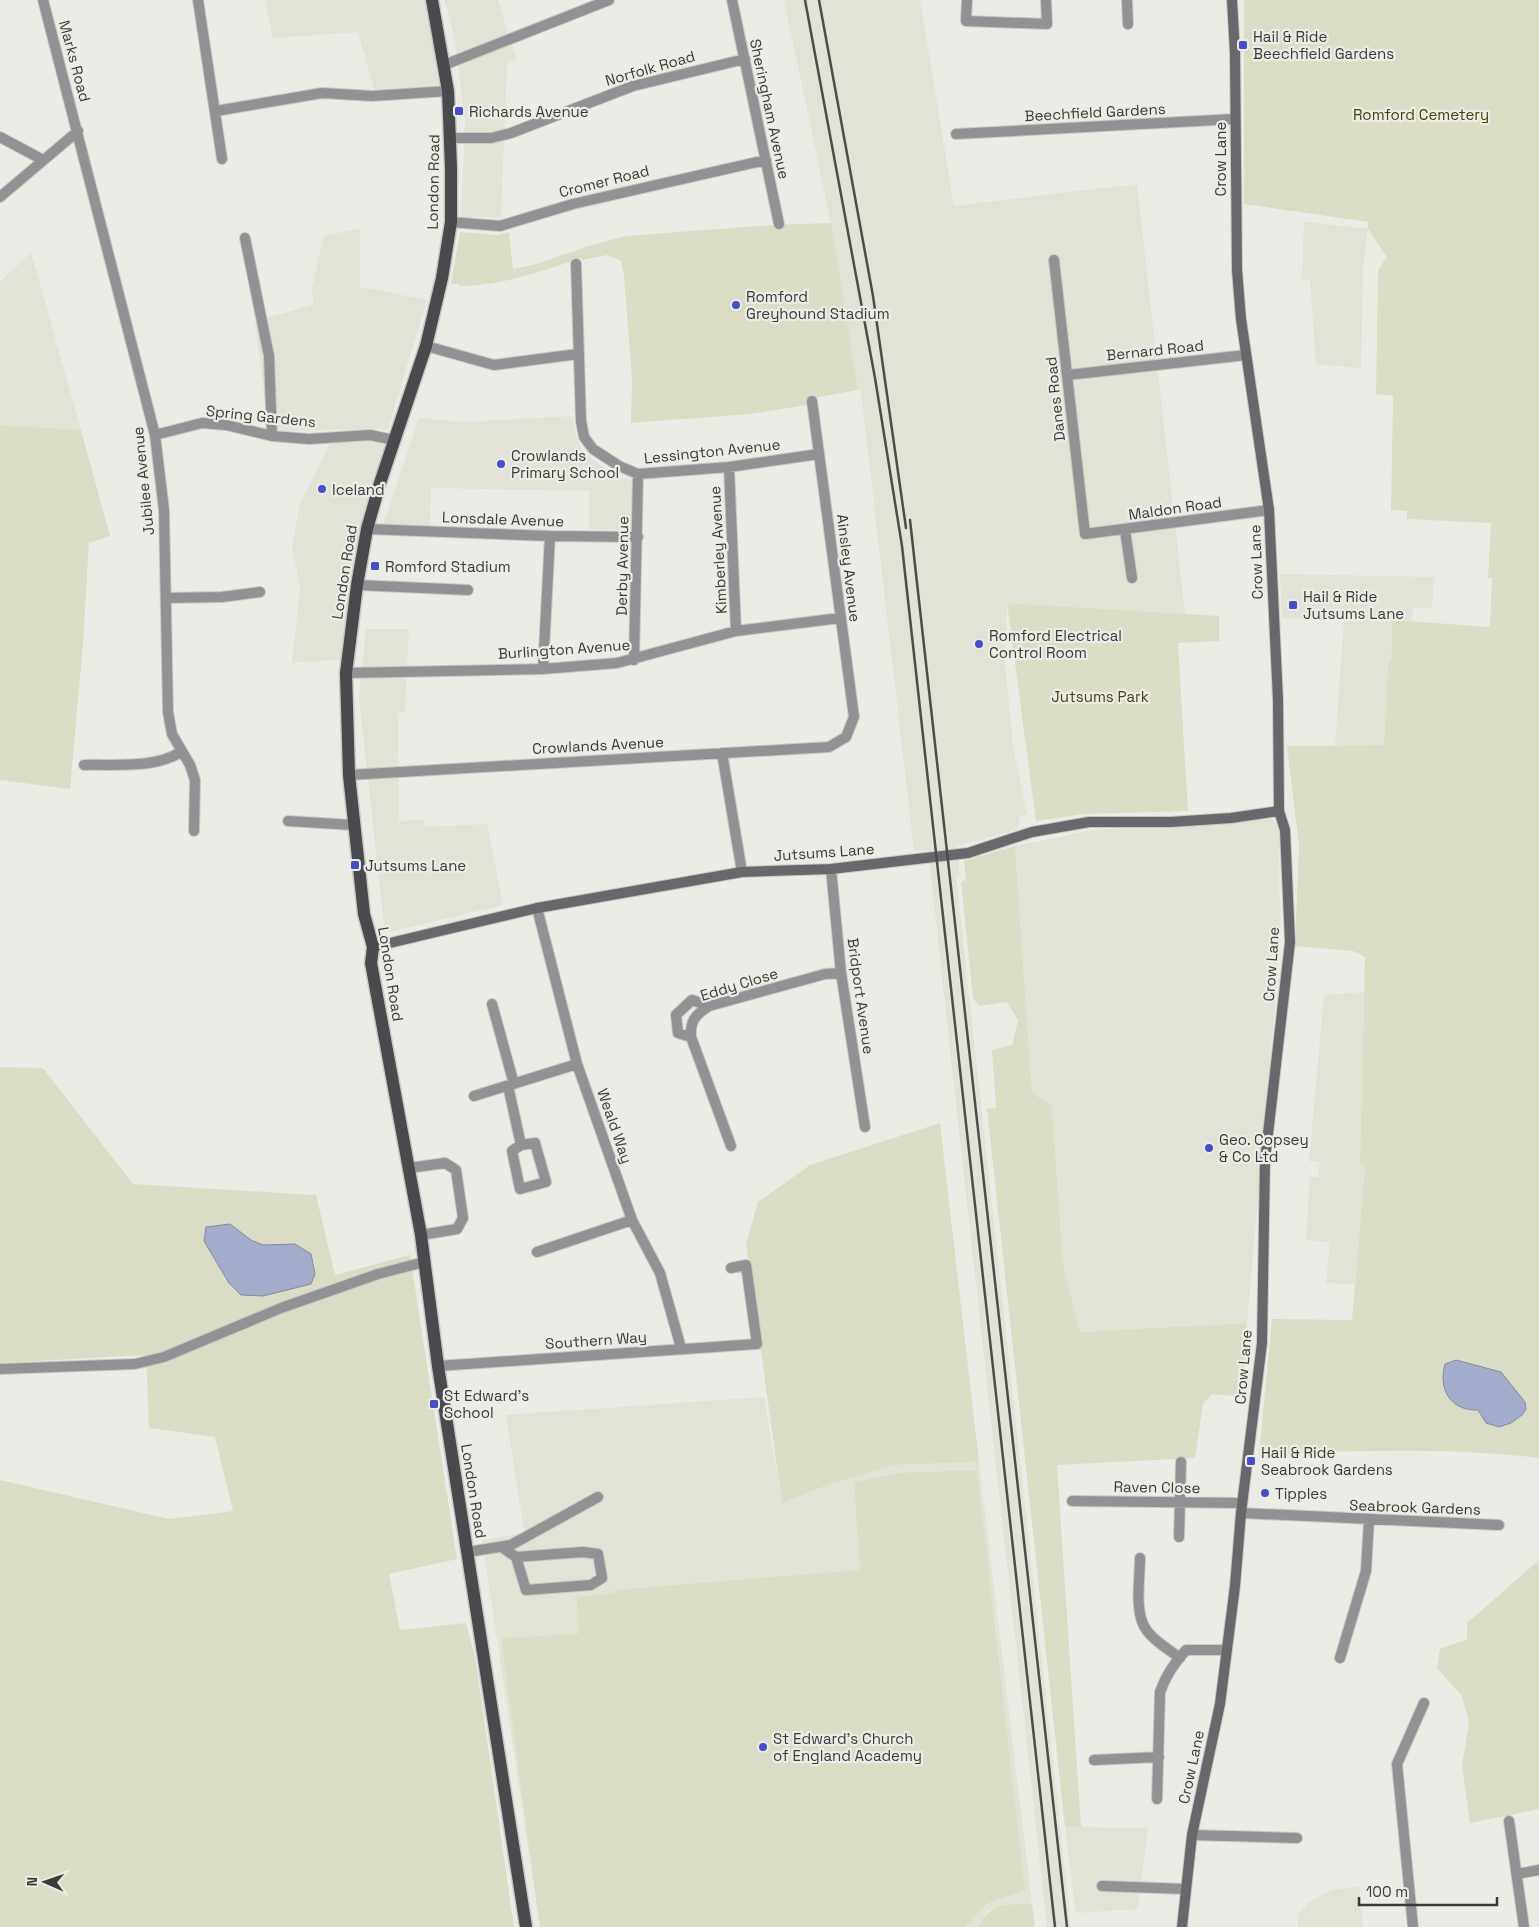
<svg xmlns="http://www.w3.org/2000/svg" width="1539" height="1927" font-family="'Space Grotesk',sans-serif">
<rect width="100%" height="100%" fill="#ecece7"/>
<path fill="#e2e2d6" d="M265,0H426L439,86L374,89L358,32L273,38Z
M445,0H498L516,58L507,65L501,217H461L465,121L455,40Z
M784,0H920L954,206L1137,184L1185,614L1007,603L1005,665L1013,746L1027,814L1018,817L1020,822L1016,830L957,846L960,876H956L1071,1927H1047L928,850L914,851L861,392L856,389L831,223Z
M1304,222L1368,229L1363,266L1361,368L1316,364L1310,280L1302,279Z
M360,228V287L427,300L388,429L279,431L268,424L255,321L313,305L312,287L324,236Z
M31,252L81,430L0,425V282Z
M574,416L575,433L582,452L618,477L632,481L631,530L589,529V491L431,488L430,527L383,526L419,418L463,422Z
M333,437L394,440L380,483L347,659L292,663L300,588L292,546L300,504Z
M1280,574L1434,577L1432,608H1413L1412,621L1392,620L1391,662L1388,663L1384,745H1335L1344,620L1282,618Z
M366,629H409L405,712L398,713L399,821L424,820L425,827L487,824L503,905L385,933L359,698Z
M1271,819L1279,826L1280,946L1247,1323L1080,1332L1063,1265L1052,1106L1032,1093L1015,846L1093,830Z
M1364,992L1360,1163L1365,1165L1355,1284L1326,1283L1330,1242L1306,1240L1310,1177H1318L1320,1162L1309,1161L1324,995Z
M764,1397L782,1502L827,1485L896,1465L979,1462L1032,1904L994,1908L987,1911L978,1927H540L483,1546V1540L518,1534L524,1531L506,1415Z
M1065,1827L1148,1828L1138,1909L1076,1913Z
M1359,1886L1363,1927H1298L1297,1915L1309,1902L1331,1890Z"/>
<path fill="#dbdcc6" d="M1244,0H1539V1458C1446,1447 1352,1451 1259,1455L1272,1319L1352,1320L1365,1165L1360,1163L1365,957L1353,951L1295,946L1299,846L1287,746L1384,745L1388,662H1391L1392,620L1490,627L1492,578H1488L1491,523L1407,519V511L1391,510L1393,396L1376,394L1378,270L1387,257L1368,229V222L1244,204Z
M831,223L858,390L819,397L807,402V405L750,414L631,423L632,378L624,276L621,261L608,255L582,260V258C541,271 502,286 459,286V284H451L460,232L498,235L509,232L513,269L537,264L588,246L626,236L772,225Z
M0,425L81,430L110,536L89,543L83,644L70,789L0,780Z
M1007,603L1219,616V641L1178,643L1188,811L1084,814L1036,821Z
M1015,846L1032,1093L1052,1106L1063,1265L1080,1332L1247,1323L1242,1397L1212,1394L1203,1404L1195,1458L1057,1465L1081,1827H1065L987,1109L996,1108L992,1050L1012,1045L1018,1020L1007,1002L979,1006L973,998L961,882L966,879L964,861Z
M0,1067L43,1068L133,1184L316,1195L335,1275L410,1255L457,1559L389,1574L400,1630L466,1623L475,1657L514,1927H0V1480L169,1519L233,1511L215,1437L149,1428L146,1355L0,1363Z
M940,1123L979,1462L896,1465L827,1485L782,1503L746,1244L758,1202L810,1165Z
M977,1470L1025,1890L986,1904L965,1927H540L501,1638L578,1634L577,1597L614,1593L615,1590L860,1570L854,1482L901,1473Z
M1539,1560V1809L1470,1823L1462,1766L1469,1722L1462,1696L1437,1668L1440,1649L1467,1639V1623Z
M1032,1904L1035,1927H978C993,1900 1004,1906 1032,1904Z"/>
<path fill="#a4accb" stroke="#848a9f" d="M230,1224L251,1240L263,1245L295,1244L311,1254L315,1274L311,1284L263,1296L241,1295L229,1283L204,1241L206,1227Z
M1456,1360L1501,1372L1525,1402L1526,1409L1522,1415L1511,1423L1499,1427L1486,1423L1478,1410C1450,1411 1438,1389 1445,1364Z"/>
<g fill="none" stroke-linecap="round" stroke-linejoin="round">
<defs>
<path id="street" d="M43,0L155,435L164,510L168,712L172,734L190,765L195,780L194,831
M198,0L222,159
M732,0L779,224
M967,0L966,21L1047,24L1046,0
M1127,0L1128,24
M444,65L609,0
M216,111L322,93L372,96L448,91
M956,134L1235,119
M0,137L43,160
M450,138H491L511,133L633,86L745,59
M0,197L78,131
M451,222L500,226L573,204L766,160
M245,238L269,356L272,436
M1054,260L1085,534L1269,510
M576,264L581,421L584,437L593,449L619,466L638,474L729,467L819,454
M426,346L494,365L578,354
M1068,375L1246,355
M155,435L202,423L226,425L272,436L309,439L370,435L394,440
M729,467L736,631
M367,529L550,536L638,537
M1125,530L1132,578
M357,585L468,590
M166,598L222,597L260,592
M634,660L638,474
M543,669L550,536
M346,673L543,669L617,663L736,631L840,618
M722,753L742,872
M84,765C116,764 153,769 181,752
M349,775L829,747L846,737L854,717L812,401
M288,821L353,825
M831,869L841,973L865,1127
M537,908L577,1064L632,1220L660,1273L681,1348
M492,1004L514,1084
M691,1037L678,1033L676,1015L692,1000L709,1006
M508,1086L521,1145L535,1143L546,1182L520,1189L512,1151L521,1145
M474,1096L577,1064
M731,1146L691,1037C690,1021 695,1015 709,1006L825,974L841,973
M409,1168L445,1163L456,1170L463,1218L457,1229L421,1235
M537,1252L632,1220
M438,1366L757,1344L746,1265L731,1268
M0,1369L135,1364L164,1357L281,1308L378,1274L424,1262
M1072,1501L1242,1503
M1241,1513L1499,1525
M1179,1537L1181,1462
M503,1548L516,1557L583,1552L598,1554L602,1578L591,1585L526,1590L516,1557
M468,1552L511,1545L598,1497
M1140,1558C1140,1578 1135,1605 1143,1624C1149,1638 1168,1649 1180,1658
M1340,1658L1366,1571L1369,1520
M1094,1760L1159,1757
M1157,1799L1160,1692C1166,1675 1174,1663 1186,1650H1227
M1509,1821L1524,1927
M1192,1835L1297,1838
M1517,1874L1539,1870
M1102,1886L1186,1889
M1413,1927L1397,1764L1424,1703"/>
<path id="secondary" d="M373,947L537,908L742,872L831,869L968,853L1032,832L1089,822H1170L1231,818L1279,811
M1182,1927L1192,1835L1220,1704L1235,1586L1241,1513L1262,1343L1265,1160L1290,942L1285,830L1279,811L1278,700L1269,510L1241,319L1237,270L1235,53L1232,0"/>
<path id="primary" d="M432,0L448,91L451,168V222L442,278L426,346L380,483L367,529L357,585L346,673L349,775L364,914L373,947L371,963L421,1235L438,1366L526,1927"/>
</defs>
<use href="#street" stroke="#c8c8c4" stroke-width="12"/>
<use href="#secondary" stroke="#c8c8c4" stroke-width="12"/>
<use href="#primary" stroke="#c8c8c4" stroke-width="15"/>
<use href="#street" stroke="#919294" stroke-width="10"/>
<use href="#secondary" stroke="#67686b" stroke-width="10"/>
<use href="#primary" stroke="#494a4e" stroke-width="12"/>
<path stroke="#4c4c4a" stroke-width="2.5" d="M805,0L875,378L902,546L1055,1927
M819,0L873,296L906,528
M910,520L1067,1927"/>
</g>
<g fill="#464fc4" stroke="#ecece7" stroke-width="2">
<rect x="1238" y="40" width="10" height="10" rx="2.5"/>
<rect x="454" y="106" width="10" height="10" rx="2.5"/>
<circle cx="736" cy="305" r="5"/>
<circle cx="501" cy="464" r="5"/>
<circle cx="322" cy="489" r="5"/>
<rect x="370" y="561" width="10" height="10" rx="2.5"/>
<rect x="1288" y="600" width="10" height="10" rx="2.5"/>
<circle cx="979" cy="644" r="5"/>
<rect x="350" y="860" width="10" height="10" rx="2.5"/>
<circle cx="1209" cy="1148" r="5"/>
<rect x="429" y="1399" width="10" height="10" rx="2.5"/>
<rect x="1246" y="1456" width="10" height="10" rx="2.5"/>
<circle cx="1265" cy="1493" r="5"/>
<circle cx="763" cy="1747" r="5"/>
</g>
<g text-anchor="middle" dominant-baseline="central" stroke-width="4.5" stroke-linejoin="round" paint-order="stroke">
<g font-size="15" fill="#3a3a38" stroke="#ecece7" text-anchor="start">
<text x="1253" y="36">Hail &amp; Ride<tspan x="1253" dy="17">Beechfield Gardens</tspan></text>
<text x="469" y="111">Richards Avenue</text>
<text x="746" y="296">Romford<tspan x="746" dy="17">Greyhound Stadium</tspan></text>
<text x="511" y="455">Crowlands<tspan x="511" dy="17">Primary School</tspan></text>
<text x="332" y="489">Iceland</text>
<text x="385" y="566">Romford Stadium</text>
<text x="1303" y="596">Hail &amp; Ride<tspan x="1303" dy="17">Jutsums Lane</tspan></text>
<text x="989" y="635">Romford Electrical<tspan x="989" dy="17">Control Room</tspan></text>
<text x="365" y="865">Jutsums Lane</text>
<text x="1219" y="1139">Geo. Copsey<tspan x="1219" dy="17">&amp; Co Ltd</tspan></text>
<text x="444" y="1395">St Edward's<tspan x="444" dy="17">School</tspan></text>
<text x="1261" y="1452">Hail &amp; Ride<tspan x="1261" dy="17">Seabrook Gardens</tspan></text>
<text x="1275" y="1493">Tipples</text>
<text x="773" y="1738">St Edward's Church<tspan x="773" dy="17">of England Academy</tspan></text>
</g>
<g font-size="15" fill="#3a3a38" stroke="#ecece7">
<text transform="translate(75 61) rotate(75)">Marks Road</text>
<text transform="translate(650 68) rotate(-16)">Norfolk Road</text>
<text transform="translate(770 109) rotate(78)">Sheringham Avenue</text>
<text transform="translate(1095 112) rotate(-3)">Beechfield Gardens</text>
<text transform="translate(1220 159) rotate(-90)">Crow Lane</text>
<text transform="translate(604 181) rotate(-14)">Cromer Road</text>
<text transform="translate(433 182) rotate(-89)">London Road</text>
<text transform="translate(1155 350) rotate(-6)">Bernard Road</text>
<text transform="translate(1055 399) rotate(-96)">Danes Road</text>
<text transform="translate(261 416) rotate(6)">Spring Gardens</text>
<text transform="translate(712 451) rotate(-6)">Lessington Avenue</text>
<text transform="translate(143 481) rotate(-96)">Jubilee Avenue</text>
<text transform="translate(1175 508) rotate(-8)">Maldon Road</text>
<text transform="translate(503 519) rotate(2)">Lonsdale Avenue</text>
<text transform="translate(718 550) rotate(-93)">Kimberley Avenue</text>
<text transform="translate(1256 562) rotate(-92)">Crow Lane</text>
<text transform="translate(622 566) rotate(-89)">Derby Avenue</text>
<text transform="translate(849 568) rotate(83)">Ainsley Avenue</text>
<text transform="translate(344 572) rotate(-81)">London Road</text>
<text transform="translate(564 649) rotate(-4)">Burlington Avenue</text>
<text transform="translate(598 745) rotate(-3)">Crowlands Avenue</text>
<text transform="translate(824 852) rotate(-4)">Jutsums Lane</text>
<text transform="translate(1271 964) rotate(-86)">Crow Lane</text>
<text transform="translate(391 974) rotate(81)">London Road</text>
<text transform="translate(739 984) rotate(-17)">Eddy Close</text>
<text transform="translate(861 996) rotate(82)">Bridport Avenue</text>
<text transform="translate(615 1126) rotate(71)">Weald Way</text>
<text transform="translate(596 1340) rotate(-4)">Southern Way</text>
<text transform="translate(1243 1367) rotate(-85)">Crow Lane</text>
<text transform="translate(1157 1487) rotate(1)">Raven Close</text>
<text transform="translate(474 1491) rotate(81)">London Road</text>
<text transform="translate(1415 1507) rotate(2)">Seabrook Gardens</text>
<text transform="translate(1191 1767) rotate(-78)">Crow Lane</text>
</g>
<g font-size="15" fill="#444308" stroke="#ecece7">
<text x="1421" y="114">Romford Cemetery</text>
<text x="1100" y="696">Jutsums Park</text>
</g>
</g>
<g transform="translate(45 1882) rotate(272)" stroke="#ecece7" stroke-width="4" paint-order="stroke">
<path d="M0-4L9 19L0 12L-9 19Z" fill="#3a3a38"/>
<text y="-8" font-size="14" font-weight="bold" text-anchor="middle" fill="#3a3a38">N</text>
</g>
<path d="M1359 1897v8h138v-8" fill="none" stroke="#3a3a38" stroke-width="2.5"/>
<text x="1366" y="1897" font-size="15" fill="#3a3a38" stroke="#ecece7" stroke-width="4" paint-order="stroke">100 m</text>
</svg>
